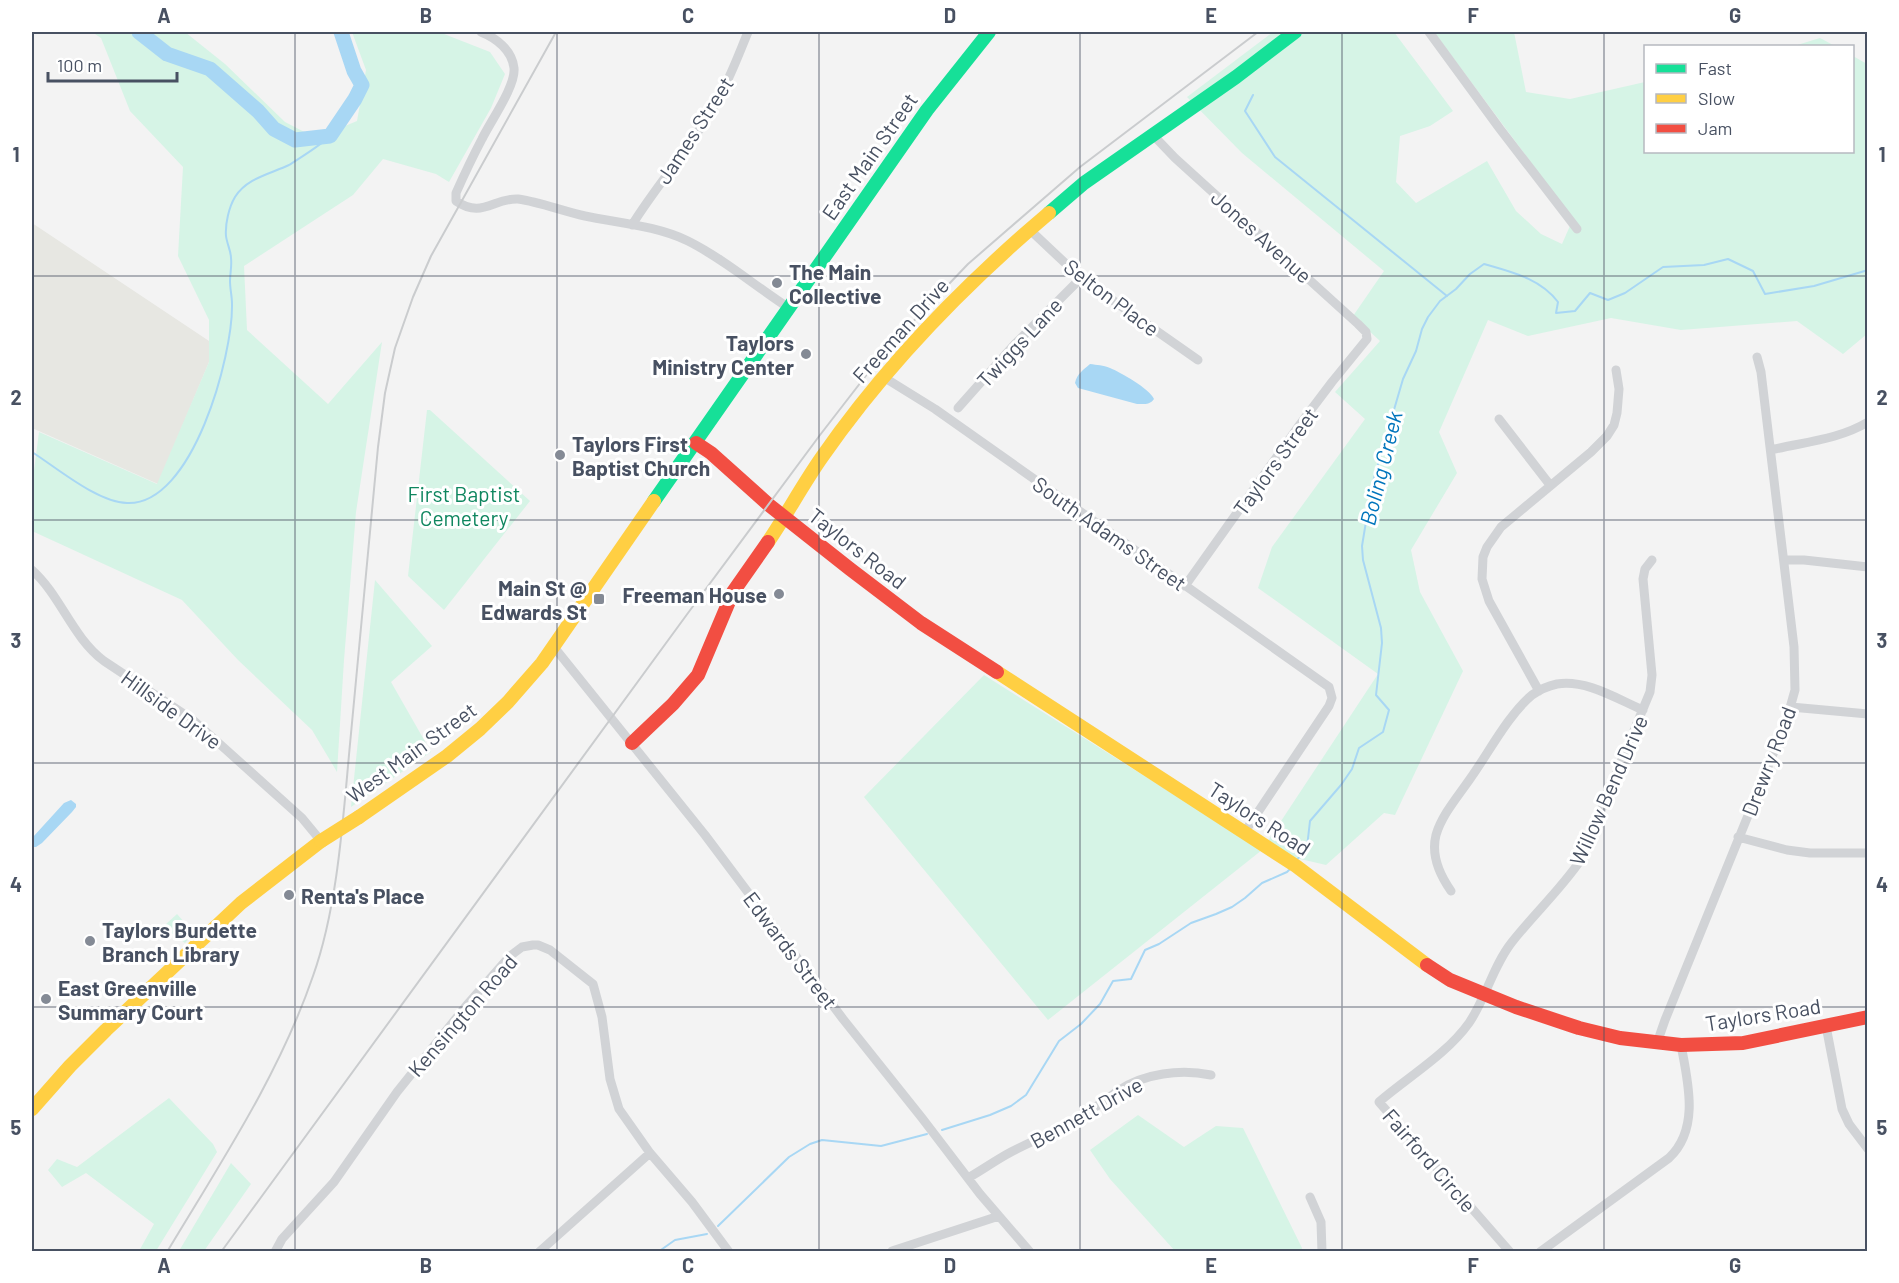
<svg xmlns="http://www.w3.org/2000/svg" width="1899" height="1283" font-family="Barlow,sans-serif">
<rect width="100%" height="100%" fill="#f3f3f3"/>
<path fill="#e7e7e2" d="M32,223L209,341V362L158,484L32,428Z"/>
<path fill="#d6f4e6" d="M92,32H185L225,64L285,122L316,138L357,121L366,70L352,32H439L490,52L505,74L491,108L449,182L436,174L383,159L353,195L244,266L247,330L328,404L382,342L356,512L344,660L337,772L312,730L238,660L182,600L32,531V486L39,432L157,484L209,362V320L178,256L183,167L130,111L101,38Z
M1273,32H1394L1453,111L1430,126L1400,136L1396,182L1416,203L1487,161L1516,211L1541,234L1562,244L1573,219L1434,32H1514L1526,92L1570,99L1645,82L1646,152H1852L1853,56L1867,64V334L1843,354L1797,321L1681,330L1611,318L1528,336L1488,320L1439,432L1457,473L1411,550L1420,592L1463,671L1395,815L1384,813L1326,865L1262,850L1048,1020L864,797L984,675L1262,850L1378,674L1258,588L1272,547L1365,419L1335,392L1380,341L1353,316L1384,271L1242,153L1187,97Z
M1820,38L1835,46H1794Z
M427,410H430L530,501L444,610L408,576Z
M375,580L432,646L391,682L431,752L351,807Z
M177,914L194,933L185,943L167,930L165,925Z
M169,1098L213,1144L217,1152L156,1251H139L154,1224L86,1173L62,1187L48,1170L57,1159L77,1167Z
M1138,1115L1184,1147L1216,1126L1243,1128L1302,1248L1301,1251H1175L1110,1179L1090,1150Z
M231,1163L251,1184L204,1251H179Z"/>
<path fill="#a8d7f4" d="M1090,364C1097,365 1103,365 1110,368C1120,372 1150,389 1154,399C1150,405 1144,404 1137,404L1078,388L1075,383C1077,374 1083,370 1090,364Z
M71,800L76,804V807L72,812L42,843L36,847H32L33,837L64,803Z"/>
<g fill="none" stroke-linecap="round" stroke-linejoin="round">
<path stroke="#a8d7f4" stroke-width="2" d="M1253,95L1245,111L1275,157L1447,296
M32,452C57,468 97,502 127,503C193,506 233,355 232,304C232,296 230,289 230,281C230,274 232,266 231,258C231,251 227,244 226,236C225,224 229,207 235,197C247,178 270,174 289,165C300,158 321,145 330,136
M1296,861L1307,847L1310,821L1341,785L1352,769L1359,748L1383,732L1389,710L1376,695L1382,643L1381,628L1363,560L1362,546L1372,485L1403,379L1416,351L1422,329L1428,317L1440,301L1456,289L1470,274L1484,264C1511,272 1540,278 1558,302L1556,313L1575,311L1590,293L1608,300L1625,293L1663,267L1704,265L1728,259L1753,271L1765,294L1814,286L1868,270
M942,1130L990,1115L1011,1106L1026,1095L1059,1041L1081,1024L1100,1004L1113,981L1131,979L1145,950L1159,944L1191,923L1216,914L1232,907L1245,898L1262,883L1287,872L1291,868
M718,1226L789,1157L810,1144L822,1140L881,1146L927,1134
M658,1252L675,1240L707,1234"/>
<path stroke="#a8d7f4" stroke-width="15" d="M139,32L167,54L210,69L258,111L274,129L295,140L330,136L355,99L362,85L354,71L341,32"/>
<path stroke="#d1d3d6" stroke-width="9" d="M481,32C496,38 512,50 514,68C516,86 490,122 482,139C473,156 464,175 456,193V201C482,219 493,198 518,199C540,202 562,211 585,216C619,223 657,226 688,241C724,259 755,286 789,308
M1429,32L1500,129L1577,229
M1153,135L1175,158L1358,324L1366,332L1367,339L1332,382L1298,427L1185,586
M632,225C658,183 692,146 716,103C729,81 738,56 748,32
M1030,230L1081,278L1198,360
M885,378L935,409L1329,687L1332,698L1329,706L1244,833
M958,408L1014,345L1081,278
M1499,419L1550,485
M1771,450C1803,442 1838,440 1868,422
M1784,560H1804L1868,567
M32,570C61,596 72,637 104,661L193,720L302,818L321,841
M554,647L705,835L843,1019L922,1118L980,1194L1030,1252
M1539,691L1489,601L1482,579L1483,557L1487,547L1501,527L1591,452L1607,436L1614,425L1617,413L1619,389L1616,370
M1791,707L1868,714
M1738,837L1787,850L1810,853H1868
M1451,891C1439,874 1431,855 1436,835C1442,814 1460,794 1472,776C1489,752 1509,714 1532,695C1539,690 1548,686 1557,684C1586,679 1617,699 1643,710
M1826,1026L1842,1109L1849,1124L1868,1149
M1657,1043L1665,1020L1786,722L1795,690L1794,647L1761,372L1757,357
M968,1178C982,1170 996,1160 1011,1152C1030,1142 1050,1134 1069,1124C1087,1114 1101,1103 1118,1091C1144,1073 1181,1069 1211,1075
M1310,1197L1321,1222L1322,1252
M892,1251L999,1216
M275,1252L282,1239L334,1182L397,1092L466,1006L510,956L522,947L533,945H538L550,950L593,984L602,1017L610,1079L619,1109L650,1153L692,1202L729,1252
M539,1252L650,1153
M1510,1252L1379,1102C1408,1077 1447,1054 1469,1023C1486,998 1493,966 1512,942C1534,914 1560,890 1580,861L1650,692L1652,675L1643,579L1645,569L1652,560
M1540,1252L1669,1158C1700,1129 1688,1082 1681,1045"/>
<path stroke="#16e098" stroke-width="14" d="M1049,213L1084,183L1236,77L1295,32
M654,501L927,110L989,32"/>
<path stroke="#ffcf43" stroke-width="14" d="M768,542C787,514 803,484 822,457C886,365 964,285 1049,213
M997,672L1296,866L1427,965
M359,817L447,756L480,729L508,702L542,663L654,501
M32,1109L70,1066L106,1030L241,903L321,841"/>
<path stroke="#f24e42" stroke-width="14" d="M696,443L711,453L769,505L850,569L921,623L997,672
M632,743L673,704L698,675L733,592L768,542
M1427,965L1450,980L1516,1007L1579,1028L1620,1038L1681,1045L1743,1043L1868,1017"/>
<path stroke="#caccce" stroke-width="2" d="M167,1252C221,1162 279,1075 313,976C338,906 343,818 350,744C359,645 369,546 378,447L385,393L395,348L413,297L431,256L556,32
M221,1252L688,613L820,435L885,351L968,264L1080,167L1258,32"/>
<path stroke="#ffcf43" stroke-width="14" d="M321,841L359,817"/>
</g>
<path fill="none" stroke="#485162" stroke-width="1.5" stroke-opacity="0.55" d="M295,32V1252M557,32V1252M819,32V1252M1080,32V1252M1342,32V1252M1604,32V1252M32,276H1868M32,520H1868M32,763H1868M32,1007H1868"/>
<g fill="#848a95" stroke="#fff" stroke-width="2">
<circle cx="777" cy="283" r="6"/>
<circle cx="806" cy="354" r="6"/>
<circle cx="560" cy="455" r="6"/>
<circle cx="779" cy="594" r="6"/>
<rect x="593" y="593" width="12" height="12" rx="3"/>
<circle cx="289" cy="895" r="6"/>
<circle cx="90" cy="941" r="6"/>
<circle cx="46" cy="999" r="6"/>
</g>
<g text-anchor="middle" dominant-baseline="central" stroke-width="6" stroke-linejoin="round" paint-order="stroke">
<g font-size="21" fill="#485162" stroke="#fff">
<text transform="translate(694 130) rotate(-57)">James Street</text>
<text transform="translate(869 156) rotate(-55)">East Main Street</text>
<text transform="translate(1262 236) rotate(42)">Jones Avenue</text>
<text transform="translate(1112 297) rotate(37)">Selton Place</text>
<text transform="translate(900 330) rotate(-48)">Freeman Drive</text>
<text transform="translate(1019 342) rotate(-47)">Twiggs Lane</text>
<text transform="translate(1275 461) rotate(-54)">Taylors Street</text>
<text transform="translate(1110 533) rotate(35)">South Adams Street</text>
<text transform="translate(858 548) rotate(38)">Taylors Road</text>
<text transform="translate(172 709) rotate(36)">Hillside Drive</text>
<text transform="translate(411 752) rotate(-36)">West Main Street</text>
<text transform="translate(1768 761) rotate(-69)">Drewry Road</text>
<text transform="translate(1608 790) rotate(-66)">Willow Bend Drive</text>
<text transform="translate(1260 818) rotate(33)">Taylors Road</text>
<text transform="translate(791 950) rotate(53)">Edwards Street</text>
<text transform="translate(1763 1014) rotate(-9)">Taylors Road</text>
<text transform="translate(462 1015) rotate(-49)">Kensington Road</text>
<text transform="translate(1086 1112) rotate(-29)">Bennett Drive</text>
<text transform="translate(1430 1160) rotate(49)">Fairford Circle</text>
</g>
<g font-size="21" font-weight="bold" fill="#485162" stroke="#fff" text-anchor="start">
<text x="789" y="271">The Main<tspan x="789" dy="24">Collective</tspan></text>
<text x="794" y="342" text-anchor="end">Taylors<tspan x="794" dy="24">Ministry Center</tspan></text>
<text x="572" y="443">Taylors First<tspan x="572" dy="24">Baptist Church</tspan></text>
<text x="587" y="587" text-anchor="end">Main St @<tspan x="587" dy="24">Edwards St</tspan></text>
<text x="767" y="594" text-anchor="end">Freeman House</text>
<text x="301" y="895">Renta's Place</text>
<text x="102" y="929">Taylors Burdette<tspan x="102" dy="24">Branch Library</tspan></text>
<text x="58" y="987">East Greenville<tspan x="58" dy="24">Summary Court</tspan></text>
</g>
<g font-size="21" fill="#0f865f" stroke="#fff">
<text x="464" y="493">First Baptist<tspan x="464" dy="24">Cemetery</tspan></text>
</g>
<g font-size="22" font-style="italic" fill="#0075bc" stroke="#fff">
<text transform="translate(1380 468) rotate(-76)">Boling Creek</text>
</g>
</g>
<rect width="1899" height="1283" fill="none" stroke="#ffffff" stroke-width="66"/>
<rect x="1644" y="45" width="210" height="108" fill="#ffffff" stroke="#b6b9c0" stroke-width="1.5"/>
<rect x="1656" y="64" width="30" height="9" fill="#16e098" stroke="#b6b9c0" stroke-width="1.5"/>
<text x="1698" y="75" font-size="18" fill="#485162">Fast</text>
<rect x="1656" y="94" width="30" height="9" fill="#ffcf43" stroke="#b6b9c0" stroke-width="1.5"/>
<text x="1698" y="105" font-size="18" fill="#485162">Slow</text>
<rect x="1656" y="124" width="30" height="9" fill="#f24e42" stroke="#b6b9c0" stroke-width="1.5"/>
<text x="1698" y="135" font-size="18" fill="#485162">Jam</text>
<path d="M48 72v9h129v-9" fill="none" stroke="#485162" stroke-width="3"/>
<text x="57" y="72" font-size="18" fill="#485162" stroke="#ffffff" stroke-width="4.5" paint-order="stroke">100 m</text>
<rect x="33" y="33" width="1833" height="1217" fill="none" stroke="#485162" stroke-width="2"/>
<g font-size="20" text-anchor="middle" font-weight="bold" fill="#485162">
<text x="164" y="23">A</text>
<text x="426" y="23">B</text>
<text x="688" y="23">C</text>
<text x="950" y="23">D</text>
<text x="1211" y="23">E</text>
<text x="1473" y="23">F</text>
<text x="1735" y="23">G</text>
<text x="16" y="162">1</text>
<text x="1882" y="162">1</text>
<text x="16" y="405">2</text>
<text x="1882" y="405">2</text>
<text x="16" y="648">3</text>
<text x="1882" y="648">3</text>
<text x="16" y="892">4</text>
<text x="1882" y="892">4</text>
<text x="16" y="1135">5</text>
<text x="1882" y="1135">5</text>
<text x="164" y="1273">A</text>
<text x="426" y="1273">B</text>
<text x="688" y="1273">C</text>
<text x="950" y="1273">D</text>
<text x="1211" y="1273">E</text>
<text x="1473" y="1273">F</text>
<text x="1735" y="1273">G</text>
</g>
</svg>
